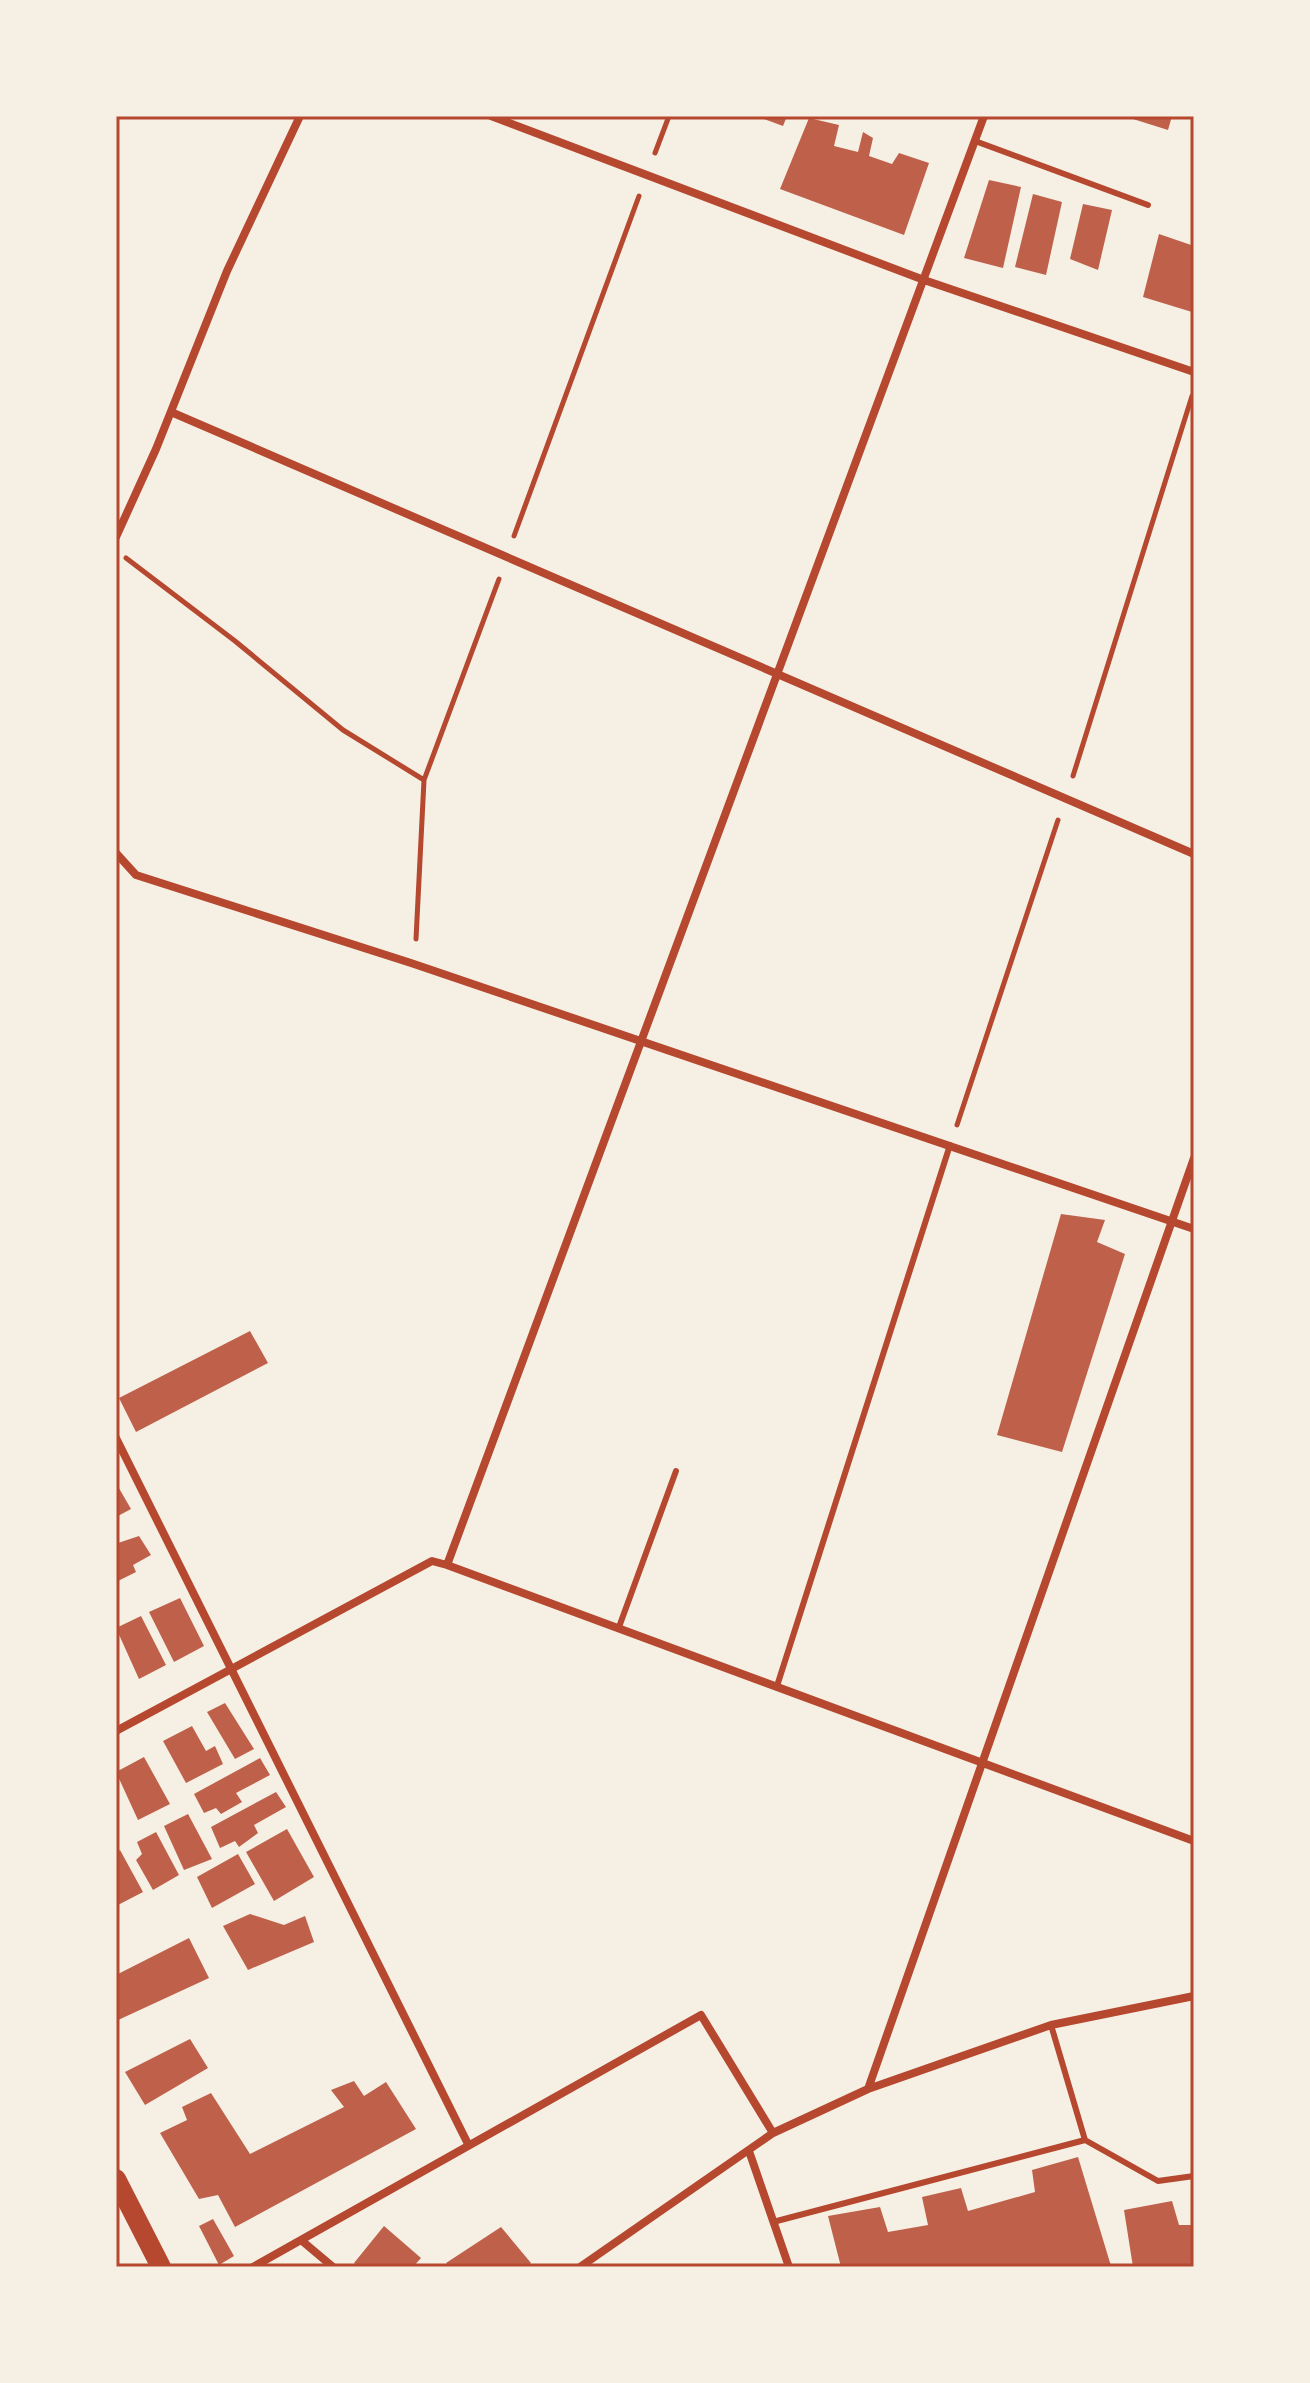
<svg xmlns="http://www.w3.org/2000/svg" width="1310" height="2383" font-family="Mulish,sans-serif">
<rect width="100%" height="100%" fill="#f6efe4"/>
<path fill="#bf614a" d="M756,116H787L783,126Z
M1135,116H1172L1168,130L1133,119Z
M809,118L839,125L834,146L858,152L863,132L873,138L869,156L892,164L899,153L929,163L904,235L780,189Z
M989,180L1021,187L1003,268L964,258Z
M1033,194L1062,202L1046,275L1015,267Z
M1083,204L1112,210L1098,270L1070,259Z
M1159,234L1194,246L1192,312L1143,297Z
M1061,1214L1105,1220L1097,1242L1125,1254L1062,1452L997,1435Z
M250,1331L268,1363L136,1432L119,1398Z
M116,1483L131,1509L116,1517Z
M139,1536L151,1555L133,1565L136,1572L116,1582V1541L118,1543Z
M180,1598L204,1646L174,1662L149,1612Z
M141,1616L166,1665L139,1679L116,1628Z
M225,1703L254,1749L235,1759L207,1712Z
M192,1726L206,1751L215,1746L223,1764L186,1783L163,1741Z
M144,1757L170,1804L138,1820L116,1772Z
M260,1758L270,1775L236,1793L242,1802L221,1814L216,1808L204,1813L194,1794Z
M276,1792L286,1807L254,1825L258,1833L239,1847L235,1841L220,1848L211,1827Z
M188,1814L212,1859L184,1870L164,1826Z
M287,1829L314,1877L274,1901L246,1852Z
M156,1832L179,1875L153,1890L136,1860L142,1854L137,1842Z
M120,1850L143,1892L118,1905L116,1853Z
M238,1854L255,1884L212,1908L197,1877Z
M250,1914L284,1925L305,1916L314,1942L248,1970L223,1926Z
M189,1938L209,1978L116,2021V1975Z
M190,2039L208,2068L145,2105L125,2072Z
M354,2081L364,2096L386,2082L416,2129L235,2227L218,2195L199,2199L160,2133L187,2120L182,2107L211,2093L250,2154L344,2107L331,2090Z
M1078,2157L1111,2266L841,2267L828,2216L880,2207L888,2232L928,2225L922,2197L961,2188L968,2211L1035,2192L1032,2170Z
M1172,2201L1179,2225H1194V2267H1133L1124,2210Z
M213,2219L234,2256L219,2265L199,2226Z
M384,2226L421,2258L413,2267H358L354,2263Z
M501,2227L531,2263L526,2267H450L446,2263Z"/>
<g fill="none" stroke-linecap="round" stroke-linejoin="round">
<path stroke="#b5482f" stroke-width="5" d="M655,153L669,116
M514,536L639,196
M126,558L235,641L343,730L424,780
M1073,776L1192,396
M416,939L424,780L499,579
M957,1125L1058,820"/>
<path stroke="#b5482f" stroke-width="6" d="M975,141L1148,205
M619,1627L676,1471
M777,1686L950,1145
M1051,2025L1085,2140
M773,2222L1085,2140L1158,2181L1194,2176"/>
<path stroke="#b5482f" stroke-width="8" d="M491,116L924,280L1194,372
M171,412L1194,854
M116,537L156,449L227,271L300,116
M116,853L136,875L411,963L1194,1229
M116,1438L468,2144
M447,1565L1194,1841
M116,1731L432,1561L447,1565L984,116
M868,2089L1194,1158
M749,2151L789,2267
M301,2240L333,2267
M253,2267L701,2015L773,2133
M580,2267L773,2133L868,2089L1051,2025L1194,1996"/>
<path stroke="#b5482f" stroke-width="20" d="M116,2179L161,2267"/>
</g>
<rect width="1310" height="2383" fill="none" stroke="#f6efe4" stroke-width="236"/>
<rect x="118" y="118" width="1074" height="2147" fill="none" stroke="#b5482f" stroke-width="3"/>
</svg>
